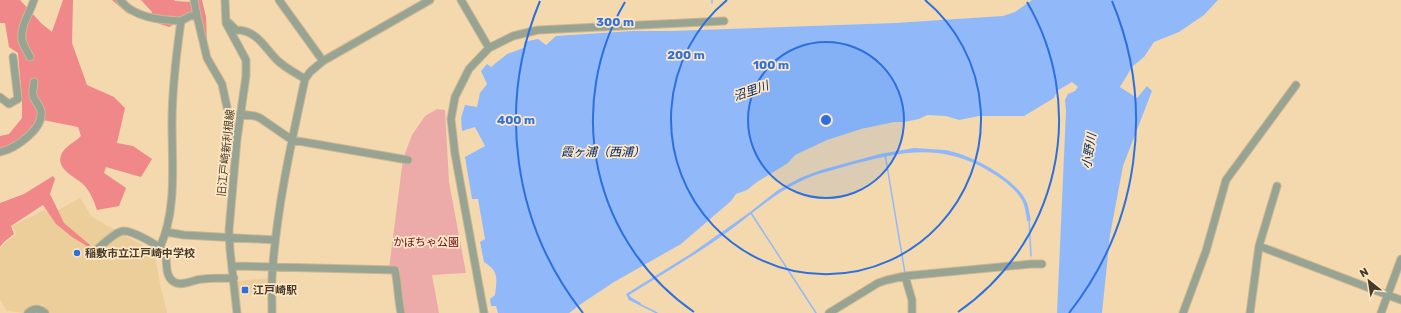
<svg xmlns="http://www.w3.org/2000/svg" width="1401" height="313" font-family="Rubik,'Noto Sans JP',sans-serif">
<rect width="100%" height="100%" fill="#f4d9ae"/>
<path fill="#ecce9b" d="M80,198L92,217L153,251L155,256L160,284L167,313H50L43,304L29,308L24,313L7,311L0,300V249L5,243L16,234L12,226L44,210L51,214Z
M268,278V294L239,295L238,281Z"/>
<path fill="#ecaaa9" d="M437,109L445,110L449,182L466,273L432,275L439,313H402L396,288L400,269H389L403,159L412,135L425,116Z"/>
<path fill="#f08789" d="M0,0H20L42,24L52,32L63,0H73L72,43L87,85L114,97L125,108L117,143L133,146L152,159L141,177L106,167L104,173L126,188L119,206L97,210C94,201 91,193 84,185C76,177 56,170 61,155C64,147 75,142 81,136L78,127L38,119L28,139L0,152V136L9,134L22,118V100L18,53L9,47L5,23H0Z
M112,0H127L123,6L150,18L152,12L141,0H174L175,1L192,2V0H202L206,17L207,41L200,40L197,16H190L169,27L127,13Z
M53,176L55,179L50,194L64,223L90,245V248L72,237L56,224L43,205L11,226L14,234L4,242L0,247V203L24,194Z"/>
<path fill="#91b9fa" d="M1032,0H1218L1204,15L1179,32L1154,42L1144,57L1132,67L1120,87L1137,98L1147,86L1152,91L1123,166L1110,235L1102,313H1057L1066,111L1065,100L1068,94L1075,91L1078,87L1072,82L1057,91L1054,98L1024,116H979L959,120L946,116L927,115L919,119L904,122H894L861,129L827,140L795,155L788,163L757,182L747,190L736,194L731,201L681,244L614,282L581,304L569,313H498L496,306H491L490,299L495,295C497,279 499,271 484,262L480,242L485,239L478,199H472L465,157L485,146L475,127L462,131L461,118L465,105L477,107L480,93L487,84L481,71L487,64L491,67L507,54L526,47L524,42L538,39L546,45L556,36L633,31H671L895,23L1003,16L1015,12Z
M914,148C925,149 935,149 945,150C970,154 1013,177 1025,199C1029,205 1029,213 1031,220L1027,221C1026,214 1025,206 1022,200C1013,185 995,174 980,166C935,143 896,153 850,165C834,170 817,173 801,181C775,193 752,214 729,231C697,254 663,274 629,295L632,298L641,303L639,305L629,300L626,294L692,253L750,212L778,190L800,178L821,170L880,154Z"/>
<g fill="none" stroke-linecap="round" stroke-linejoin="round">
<path stroke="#91b9fa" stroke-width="1.5" d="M712,0V3
M885,154L905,273
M751,213L816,313
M1029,219L1031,256
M639,304L657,313"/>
<defs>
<path id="minor" d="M120,0C134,18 160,20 181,21
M225,0L226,23L246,60V76L237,139L229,230L230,250L237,313
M279,0L323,61
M461,0L489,48
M197,16L207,58L222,84L233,135L237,139
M227,23H229L236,30C257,30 264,47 277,60C285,68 296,73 305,79
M30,57C28,52 23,45 22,40C20,26 30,13 34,0
M0,97L9,104L18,99L13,57
M240,114L255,116L260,118L292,140L408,160
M0,152C15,149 44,129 41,111C40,105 34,101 33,95C32,91 34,86 34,82
M166,232L184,235L275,240
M1259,246L1401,300
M160,247C177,210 172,164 172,124C172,90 176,56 181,21L190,16H197L194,0
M95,251C102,245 115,232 123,231C131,230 162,246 165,254C168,262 164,276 174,282C183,287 194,279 203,279C213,278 224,278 234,278
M233,266L395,270C398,284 398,299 401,313
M905,276L912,300V313
M28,313C33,308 40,308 45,313
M272,313C272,297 271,280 273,264C278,202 292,140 305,79L310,72L323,61L430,0
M484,313L455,154L451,119L455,97L469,69L489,48L513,36L538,30L724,21
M829,313L878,283L887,280L905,276L1031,264H1042
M1183,313L1206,251L1226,180L1296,85
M1250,313L1259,246L1277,186
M1381,313L1401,259"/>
</defs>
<use href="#minor" stroke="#ceb691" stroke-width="9"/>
<use href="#minor" stroke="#97a493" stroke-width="7"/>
</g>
<circle cx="826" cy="120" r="78" fill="#2d70dd" fill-opacity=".12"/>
<g fill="none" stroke="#2d70dd" stroke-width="2">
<circle cx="826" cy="120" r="78"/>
<path d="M925 0A155 155 0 1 1 727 0"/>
<path d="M694 312A233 233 0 0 1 625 2M1027 2A233 233 0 0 1 958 312"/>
<path d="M583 313A310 310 0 0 1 540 1M1112 1A310 310 0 0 1 1069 313"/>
</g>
<g fill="#2d70dd" stroke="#fde7c4" stroke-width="1.5">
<circle cx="77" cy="253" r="4"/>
<rect x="241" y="286" width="8" height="8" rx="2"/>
</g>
<g text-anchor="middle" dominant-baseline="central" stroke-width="3.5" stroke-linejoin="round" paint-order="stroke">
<g font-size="11" fill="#463b29" stroke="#fde7c4">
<text transform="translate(226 153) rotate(-84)">旧江戸崎新利根線</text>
</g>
<g font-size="11" fill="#670418" stroke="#fde7c4">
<text x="426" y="242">かぼちゃ公園</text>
</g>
<g font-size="11" font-weight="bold" fill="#463b29" stroke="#fde7c4" text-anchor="start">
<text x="85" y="253">稲敷市立江戸崎中学校</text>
<text x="253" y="290">江戸崎駅</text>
</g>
<g font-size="12" font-style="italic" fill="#00286c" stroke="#fde7c4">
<text transform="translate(751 91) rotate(-19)">沼里川</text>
<text transform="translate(1089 151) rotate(-81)">小野川</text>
<text x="603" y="152">霞ヶ浦（西浦）</text>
</g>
</g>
<circle cx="826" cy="120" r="6" fill="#2d70dd" stroke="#fde7c4" stroke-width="2"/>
<g font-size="12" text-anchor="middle" font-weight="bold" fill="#2d70dd" stroke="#fde7c4" stroke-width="3.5" stroke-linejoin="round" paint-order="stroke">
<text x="615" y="26">300 m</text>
<text x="686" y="59">200 m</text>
<text x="771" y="69">100 m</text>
<text x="516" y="124">400 m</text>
</g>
<g transform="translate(1369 281) rotate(330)" stroke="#fde7c4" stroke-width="3" paint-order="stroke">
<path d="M0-3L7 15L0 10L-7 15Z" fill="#463b29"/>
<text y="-6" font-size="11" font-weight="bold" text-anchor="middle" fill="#463b29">N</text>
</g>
</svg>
